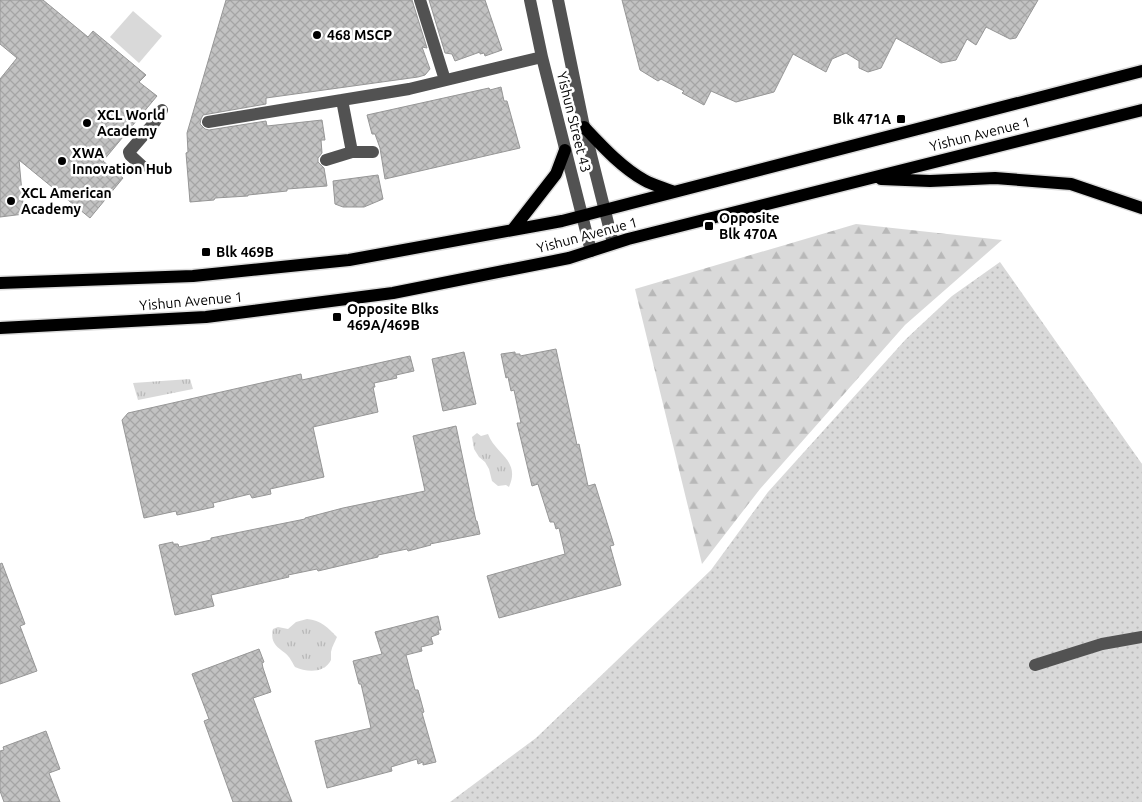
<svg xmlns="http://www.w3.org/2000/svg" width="1142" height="802" font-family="Ubuntu,sans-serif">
<defs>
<pattern id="grass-dots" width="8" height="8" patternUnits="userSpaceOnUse" patternTransform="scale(1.25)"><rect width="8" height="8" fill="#d9d9d9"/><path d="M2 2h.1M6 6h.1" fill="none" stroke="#b8b8b8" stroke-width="1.8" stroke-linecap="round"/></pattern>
<pattern id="forest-firs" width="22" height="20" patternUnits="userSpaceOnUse" patternTransform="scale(1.25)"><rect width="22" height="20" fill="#d9d9d9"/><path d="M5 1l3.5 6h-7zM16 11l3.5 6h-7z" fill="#b8b8b8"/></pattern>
<pattern id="park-tufts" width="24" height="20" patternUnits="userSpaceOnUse" patternTransform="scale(1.25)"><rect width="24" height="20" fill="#d9d9d9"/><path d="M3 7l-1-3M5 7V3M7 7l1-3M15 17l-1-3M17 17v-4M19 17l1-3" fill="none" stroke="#b8b8b8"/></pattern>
<pattern id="building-cross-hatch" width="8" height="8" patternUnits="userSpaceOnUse" patternTransform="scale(1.25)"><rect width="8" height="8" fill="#c2c2c2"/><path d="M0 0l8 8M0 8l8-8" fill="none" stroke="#a5a5a5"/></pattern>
</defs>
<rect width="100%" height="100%" fill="#fff"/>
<path fill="url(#grass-dots)" d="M1000,262L1142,464V802H450L536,738L711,570L768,492L906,339L952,296Z"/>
<path fill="url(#forest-firs)" d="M856,224L1002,240L905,325L760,489L702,564L635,289Z"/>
<path fill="url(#park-tufts)" d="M190,379L193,389L138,400L133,383Z
M477,433L481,436L488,434C495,454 521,460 509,487L506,485L498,486L492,481L489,469L485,462L479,457L474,449L472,437Z
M307,619C321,620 328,628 337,637C335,642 332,646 331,652C331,653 331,659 331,660C324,674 306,672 295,667C292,662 290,657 285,653C276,646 270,642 273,629L278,627L288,629L296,622Z"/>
<path fill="#d9d9d9" d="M133,11L162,36L139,63L110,37Z"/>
<path fill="url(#building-cross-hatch)" stroke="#969696" d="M0,0H43L88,37L93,31L146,75L139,82L157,96L103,161L123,178L90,218L19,160L24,214L0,217V79L17,58L0,44Z
M226,0H412L427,48L422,47L430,69L425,75L418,77L266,98V104L203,115L201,119L200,124L205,129L209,130L266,121L267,126L322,120L325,140H321L322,153L318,158V162L324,168L327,186L287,189V191L248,195V196L215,198L214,200L190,202L186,153L188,152L187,133Z
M429,0H485L502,50L485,56L484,53L480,54V52L455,61L452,54L445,53Z
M622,0H1038L1016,38L1010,39L986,27L976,45L967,39L956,60L941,63L896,38L881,68L868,72L859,68V61L846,53L832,59L826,72L793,54L774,92L736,102L711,91L704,105L682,93L684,91L661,79L658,81L640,70Z
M501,87L504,101H507L520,148L385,179L380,148L375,134H372L367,115L489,88L490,90Z
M378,175L383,199L364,207H343L335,204L333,181Z
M556,349L577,445L579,444L588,486L595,484L614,545L610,546L621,585L499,618L487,576L565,554L559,528L556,529L554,522H550L538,484L532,486L517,423H521L514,390L511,391L508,377L506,378L501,354L515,352V354H520V356Z
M464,352L476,404L443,411L432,359Z
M410,356L414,371L396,375L397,378L374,383L375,387H373L378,412L313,427L324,477L270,489L271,494L252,498L250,494L213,503L214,507L177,515L176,511L144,518L122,420L128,413L301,374L302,380Z
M456,426L476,521H477L480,534L430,544L431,545L408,551L407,549L378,555V557L318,571L317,569L288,575L289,577L211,595L214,606L175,615L159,545L173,542V544H178L179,547L211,540V538L305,519V518L343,508L425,491L413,436Z
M2,563L25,624L20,626L37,671L0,684V564Z
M438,616L441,630H438L439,634L431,637L433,644L421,647L422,651L406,655L415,690H418L424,712L422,713L436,762L423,765V762L418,764L417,759L391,767L392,771L327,788L315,741L371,728L361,684H359L353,661L382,654L375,632Z
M259,649L264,662L262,663L263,668L271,692L253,698L292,802H233L204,721L209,719L192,674Z
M46,731L60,769L49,773L60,802H4L0,791V751L4,750L3,747Z"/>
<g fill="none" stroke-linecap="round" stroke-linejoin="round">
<defs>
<path id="major" d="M584,127C602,146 621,167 644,180C653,185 664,188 674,192
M881,179L930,181L995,178L1071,184L1142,208
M514,228L556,174L565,150
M0,283L193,276L349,260L562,221L1142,71
M0,328L206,317L393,293L569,258L628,239L1142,110"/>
</defs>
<use href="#major" stroke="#dbdbdb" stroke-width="15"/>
<path stroke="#525252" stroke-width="12" d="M420,0L445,80
M530,0L542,57L591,251
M558,0L584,127L613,243
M208,122L409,89L542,57
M352,152H373
M326,160L352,152L342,100
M142,166L130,155L129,152L154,123L162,110
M1035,665L1102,644L1142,637"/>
<use href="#major" stroke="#000" stroke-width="12"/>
</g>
<g fill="#000" stroke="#fff" stroke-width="2">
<circle cx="317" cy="35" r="5"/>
<rect x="896" y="114" width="10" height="10" rx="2.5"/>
<circle cx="87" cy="123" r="5"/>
<circle cx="62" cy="161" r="5"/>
<circle cx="11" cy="201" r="5"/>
<rect x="704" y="221" width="10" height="10" rx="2.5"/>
<rect x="201" y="247" width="10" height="10" rx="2.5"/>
<rect x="332" y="312" width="10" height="10" rx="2.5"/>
</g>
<g text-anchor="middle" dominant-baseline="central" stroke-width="5" stroke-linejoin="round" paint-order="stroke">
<g font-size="14" font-weight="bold" fill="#000" stroke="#fff" text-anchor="start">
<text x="327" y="35">468 MSCP</text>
<text x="97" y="115">XCL World<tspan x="97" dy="16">Academy</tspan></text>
<text x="891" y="119" text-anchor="end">Blk 471A</text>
<text x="72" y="153">XWA<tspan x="72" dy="16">Innovation Hub</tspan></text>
<text x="21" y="193">XCL American<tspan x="21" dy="16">Academy</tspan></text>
<text x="719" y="218">Opposite<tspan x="719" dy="16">Blk 470A</tspan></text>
<text x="216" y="252">Blk 469B</text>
<text x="347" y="309">Opposite Blks<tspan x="347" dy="16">469A/469B</tspan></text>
</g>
<g font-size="14" fill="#000" stroke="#fff">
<text transform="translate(574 122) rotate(76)">Yishun Street 43</text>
<text transform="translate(980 134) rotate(-14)">Yishun Avenue 1</text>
<text transform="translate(587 235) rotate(-15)">Yishun Avenue 1</text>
<text transform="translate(191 301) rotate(-5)">Yishun Avenue 1</text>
</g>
</g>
</svg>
